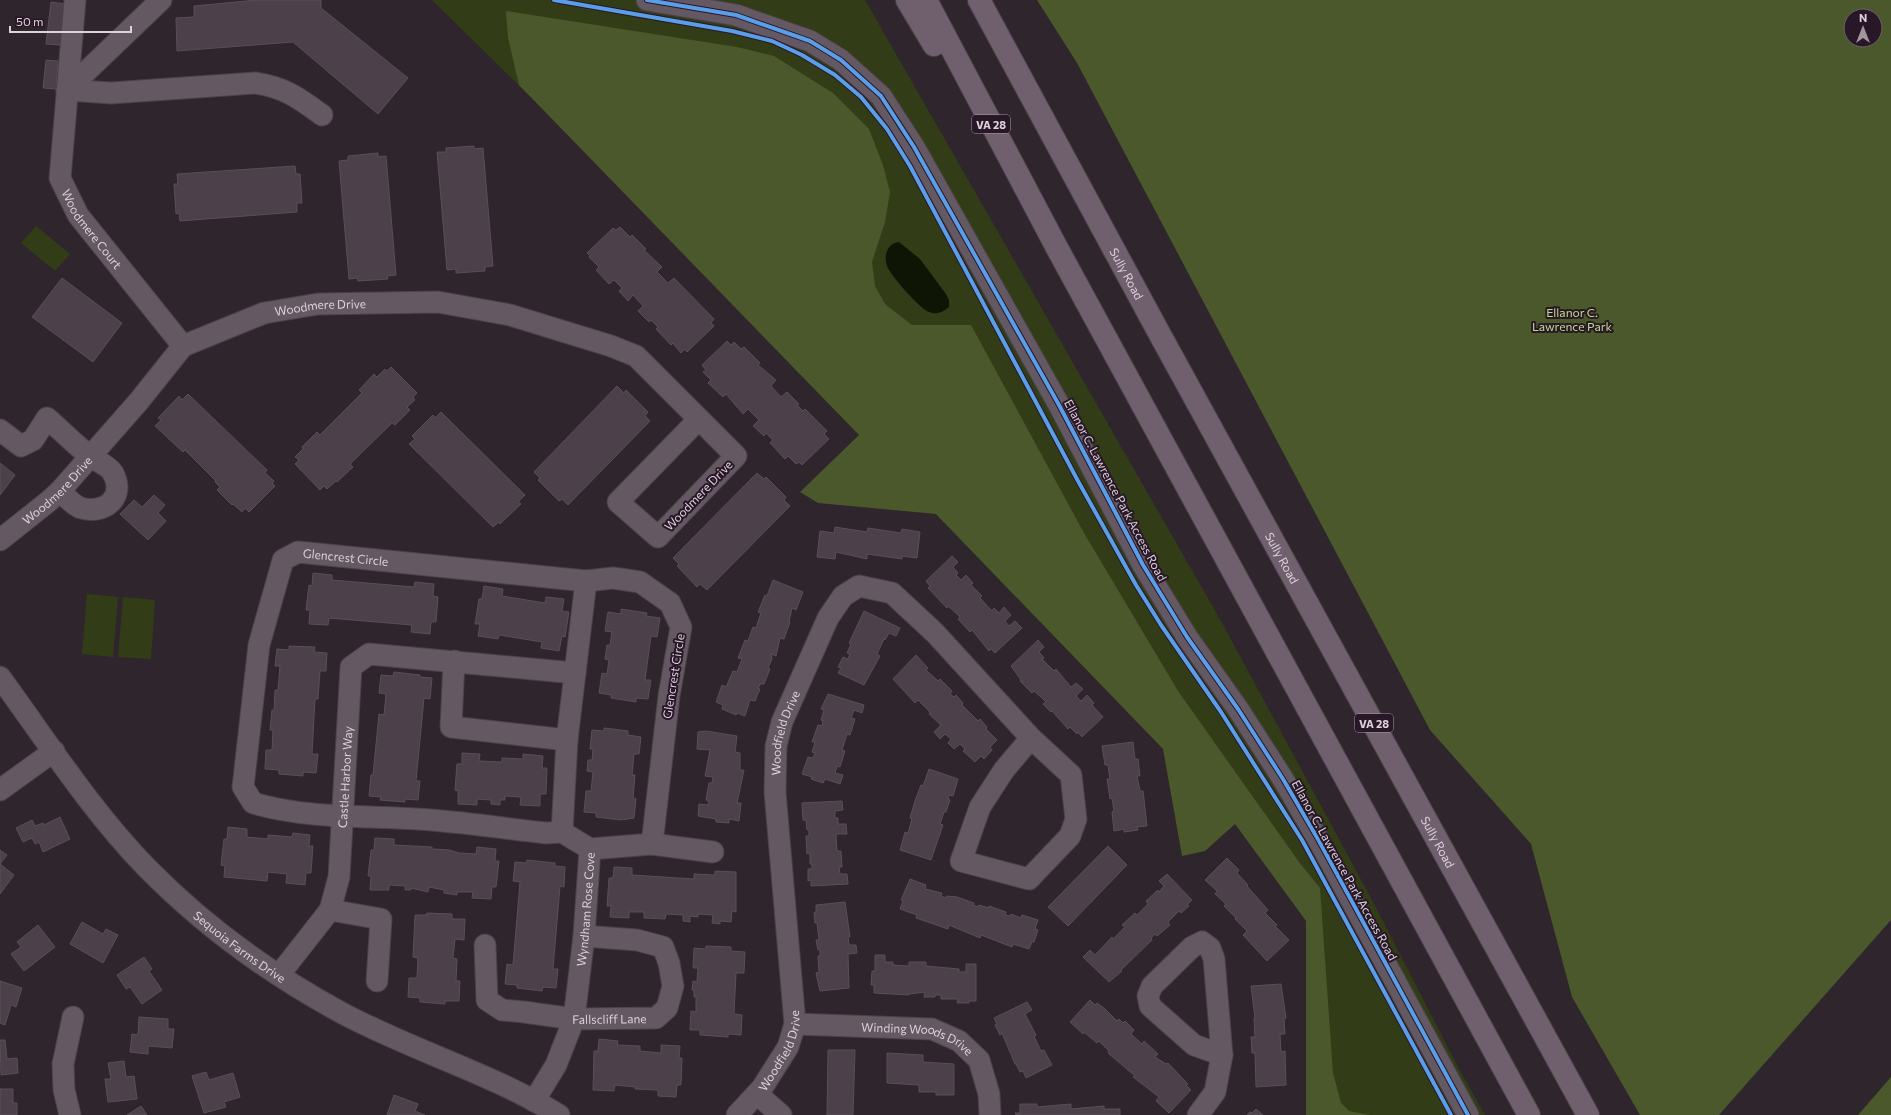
<svg xmlns="http://www.w3.org/2000/svg" width="1891" height="1115" font-family="Commissioner,sans-serif">
<rect width="100%" height="100%" fill="#2f252d"/>
<path fill="#323d17" d="M432,0H865L1221,621L1372,900L1458,1067L1485,1115H1320L1304,894L551,117Z
M36,226L70,254L55,271L21,243Z
M87,594L118,597L113,657L82,654Z
M123,597L155,600L151,659L118,657Z"/>
<path fill="#4a582b" fill-rule="evenodd" d="M1037,0H1891V920L1719,1115H1640L1572,997L1531,844L1430,730L1077,63ZM1851,16H1875V40H1851Z
M506,11L737,47L774,56L833,93L869,129L883,165L890,192L885,222L872,262L875,286L885,304L912,325H971L1084,533L1178,691L1299,862L1320,888L1333,1073L1341,1103L1349,1111L1370,1115H1306V921L1235,824L1205,851L1182,856L1163,749L936,514L818,503L800,492L859,435L519,85L508,38Z
M1891,1077V1115H1858Z"/>
<path fill="#0e1504" d="M899,242L920,259L946,294L949,300V307C943,312 937,315 929,312C920,309 890,275 887,266C883,255 888,243 899,242Z"/>
<path fill="#4c404b" stroke="#585057" d="M257,0H321V8L408,78L378,114L293,42L177,51L176,18L194,17V6Z
M51,2L65,4L60,45L46,44Z
M46,60L58,61L56,89L43,88Z
M474,146V149L483,148L493,266L485,267V271L456,273V269L447,270L437,152H446V148Z
M378,153V157L386,156L396,275L387,276L388,279L358,281L357,278L349,279L339,161L348,160V156Z
M295,166L296,174H300L302,203H297V212L180,221L179,213L176,214L174,184H178L177,174Z
M620,227L630,237L632,235L646,249L644,250L662,267L657,272L668,283L674,278L714,319L711,323L714,326L687,352L685,349L681,353L673,343L671,345L656,329L658,327L651,320L649,322L638,311L643,306L633,295L628,301L619,291L622,288L614,280L609,284L596,270L599,267L589,257L590,256L587,253L613,228L616,230Z
M62,278L122,323L93,362L32,317Z
M727,341L731,345L734,342L741,349L744,347L760,363L758,365L776,380L771,386L781,397L787,392L799,404L797,405L803,411L805,409L827,431L824,434L829,439L802,465L799,462L796,464L788,456L785,459L770,443L773,440L766,433L764,436L753,426L759,420L748,409L743,414L726,394L723,397L708,383L711,380L703,372L706,370L702,365Z
M391,367L417,393L413,397L415,400L407,407L410,410L395,425L392,423L350,464L353,467L337,482L336,481L327,489L324,486L320,490L295,464L299,460L295,457L303,449L302,447L317,432L320,435L362,393L359,390L374,374L377,377L385,369L387,371Z
M617,386L624,393L626,390L648,412L645,416L650,421L568,505L562,499L559,501L538,480L540,478L534,472Z
M188,394L267,470L265,473L274,481L272,483L275,486L249,512L245,508L242,512L233,504L232,505L217,490L220,487L215,482L216,481L185,450L183,452L155,426L161,420L158,418L179,396L182,400Z
M441,412L525,495L518,502L521,504L500,524L499,522L493,527L409,444L415,439L412,436L433,415L435,418Z
M0,463L15,475L0,495Z
M757,473L764,479L766,477L786,497L784,500L790,506L707,590L700,584L697,587L677,566L679,564L673,558Z
M154,495L165,505L158,513L166,521L148,540L120,514L134,500L142,507Z
M835,527L867,532L868,528L901,533L902,529L920,532L917,558L902,556V559L867,554V559L836,552L835,559L817,557L820,531L834,533Z
M952,556L958,562L953,567L958,573L956,575L961,580L966,575L973,583L971,585L982,596L980,598L992,611L994,608L999,613L1004,607L1011,615L1005,621L1009,626L1015,621L1022,628L995,653L991,649L989,651L972,630L970,632L958,619L960,617L956,613L948,606L947,608L928,588L930,586L926,581Z
M313,573L332,575V580L414,587L415,582L434,584L433,596L438,597L436,622H431L430,634L411,632L412,625L329,618L328,625L309,624L310,610H306L309,585L312,586Z
M773,580L803,592L796,610L792,608L789,622H790L784,639L780,638L776,656L771,654L772,659L768,668L770,669L764,684H760L758,689H760L755,701L750,700L745,716L737,713L736,715L722,709L723,705L716,702L722,685L726,687L733,671L737,672L742,659L738,658L745,640L748,641L753,627L756,628L761,613L758,612L765,595L767,596Z
M484,586L503,589L502,596L545,603L546,597L564,599L562,611L569,612L565,637L562,636L559,651L541,648L542,642L499,635L498,639L478,636L480,624H475L479,599H482Z
M621,609L647,613L646,616L660,618L657,637L651,636L645,680H651L648,699L636,698V702L611,698V695L599,693L602,673L607,674L609,660L605,659L607,645H610L612,632L605,631L608,612L621,614Z
M864,611L900,628L896,636L889,633L885,640L884,639L877,654L880,656L864,685L838,673L841,668L838,667L843,657L848,659L850,654L847,653L851,644L849,643Z
M1038,640L1044,647L1039,652L1044,658L1042,659L1054,671L1056,669L1071,687L1076,683L1083,689L1076,696L1081,701L1087,695L1094,703L1092,705L1103,717L1082,737L1078,732L1077,734L1070,727L1068,729L1052,711L1051,712L1043,704L1046,702L1042,698L1034,691L1032,693L1020,681L1021,680L1011,666Z
M289,646L315,647L314,652L327,653L326,671H320L318,699H315L312,754H318L316,773L303,772V776L279,774V770L265,769L266,750H272L273,730H270L272,710L274,711L275,690H278L280,666H275L277,649L289,650Z
M916,655L928,668L926,670L938,681L940,679L952,691L950,694L954,697L956,695L963,703L962,705L978,721L980,719L987,727L986,729L997,740L990,747L992,750L984,759L981,756L975,762L963,751L965,749L960,744L954,749L948,743L951,739L945,734L940,739L934,732L941,725L929,714L930,712L918,700L915,703L893,679Z
M394,672L420,675V677L432,678L430,699L424,698L416,781H420L418,800L405,799V802L380,800L381,797L369,796L371,775H373L379,714L384,715L386,694L379,693L381,675L393,676Z
M828,694L864,705L862,713L854,710L851,718L855,719L850,735L847,734L842,750L845,751L840,767L837,766L835,773L843,775L840,784L825,779L823,783L811,779L812,777L802,774L808,757L813,758L815,753L812,752L815,742H812L818,725L822,726L823,721L821,720L824,710L821,709Z
M604,728L628,731V735L641,737L639,754H634L632,775H635L633,798L636,799L634,818L621,820L596,817V813L584,812L586,791H591L593,772L587,771L588,760H592L593,749H590L592,730L604,731Z
M706,731L737,736L735,752L740,753V770H744L737,803H741L739,821L729,819V823L716,822V819L698,816L699,804L708,805L709,801L706,800L709,783H712L713,777L705,776L710,750L697,749L698,732Z
M1133,742L1135,759H1138L1140,776H1137L1140,791H1143L1147,826L1137,827L1138,830L1124,832V829L1114,831L1112,812L1114,811L1112,798L1110,799L1107,779H1110L1108,765H1105L1102,746Z
M462,753L480,754L479,761L502,762V758L523,759V754L543,756L542,768H547L546,794H540V806L520,805L521,797L505,796V800H500V805L491,804V800L477,799V805L458,804V791L455,790L457,764H462Z
M929,769L958,779L953,796L949,795L948,799L950,800L946,812H944L940,824L943,825L931,860L900,850L905,832L908,833L912,819L910,818L915,801L921,785L923,786Z
M842,801L843,810L835,811V818H838V824H846L847,834H836L837,851H841L842,867H839L840,874H847L848,884L811,886V880L808,881V869H812V864H810V853L807,854L806,836H809V830H807L806,820H803L802,803Z
M60,817L70,839L43,852L39,842L35,844L32,838L23,842L16,828L32,820L35,826L43,823L44,825Z
M228,827L247,829V837L268,839V835L292,837L293,833L310,835L309,846H313L311,873H306L305,885L286,883L287,874L268,872L267,881L224,877L225,866L221,865L224,839H227Z
M375,838L394,839V845L432,847V849L449,850L459,853L476,854L477,847L496,849L495,861H499L496,887H492L491,899L472,898L473,892H457V895L450,894L444,893V890L429,887L428,892L411,888V890H405V886L389,885V890H370L371,876H368L371,850H374Z
M1108,846L1127,865L1068,926L1048,907Z
M0,850L7,855L0,864Z
M1227,858L1239,870L1237,873L1248,885L1247,886L1268,910L1265,913L1277,925L1275,926L1289,940L1267,961L1243,935L1247,931L1235,919L1236,918L1224,906L1226,904L1215,894L1217,891L1205,880Z
M527,860L555,863V866L565,867L564,887L560,886L553,969H558L556,988L543,987L542,991L517,988V985L505,984L507,964L513,965L520,882L513,881L515,862L526,863Z
M0,864L14,875L0,894Z
M614,867L632,868V875L694,879V874L715,875V871L736,872V912L732,911L731,922L720,921V924L712,923L713,915L698,914V917L690,916V922L683,921V915L666,914L665,919L644,918V912H629V918L610,917L611,906H607L609,878H613Z
M1167,874L1192,900L1187,905L1189,906L1181,913L1179,911L1168,922L1170,925L1157,936L1155,934L1151,938L1152,940L1121,970L1122,971L1109,982L1083,957L1090,950L1095,955L1112,937L1113,939L1125,927L1122,925L1135,913L1137,915L1148,904L1146,901L1158,890L1159,892L1164,886L1159,881Z
M910,879L926,885L925,889L942,893L941,896L946,898L947,896L957,897L974,903L973,905L978,907L979,905L989,908V906L1006,912L1005,915L1010,916L1011,914L1021,918L1022,915L1038,920L1035,929L1038,930L1034,942H1032L1029,949L1013,944L1012,947L981,935L980,938L949,925L948,929L916,918L917,915L900,909L903,901L901,900Z
M845,902L850,937H848L849,945H856L857,953L848,954L849,988L820,991L816,973L819,972L818,956H820V950H818L816,940H819L817,923H815L814,913L816,912V905Z
M427,913L452,914V919H465L464,940L455,939L453,958L457,959L456,981H460L459,1001H445V1004L420,1002V998L408,997L409,978H417L418,958L413,957L415,915H426Z
M82,922L103,934L106,929L118,935L103,963L70,944Z
M38,925L55,947L24,971L11,954L21,947L17,942Z
M706,946L731,947V951L745,952L744,973H736L734,1014L742,1015L741,1035L728,1034V1037L700,1035V1030H690L691,1011L696,1012V997H694V990H692L693,981L697,982L698,968H693L694,948L706,949Z
M875,955H885V962H893V965L909,966V962H926V966L959,969V972H966V964H976V1001H969V1003H957L958,999H941V995H935V997H924L925,992L909,994V995L874,993V985H871L872,971H875Z
M144,957L152,969L149,971L162,990L142,1004L130,987L126,989L117,975Z
M0,981L22,988L16,1007L11,1005L5,1025L0,1023Z
M1281,984L1286,1018L1284,1019L1285,1034H1280L1281,1052L1285,1051L1286,1085L1256,1087L1255,1053H1252L1251,1037H1255L1254,1018H1255L1251,986Z
M1090,1000L1095,1005L1097,1003L1105,1009L1117,1021L1119,1019L1123,1023L1125,1021L1134,1030L1131,1034L1142,1044L1144,1041L1158,1054L1155,1057L1166,1064L1168,1063L1188,1084L1186,1085L1191,1090L1169,1113L1156,1101L1159,1097L1133,1077L1135,1076L1108,1053L1109,1051L1099,1041L1097,1043L1084,1032L1083,1034L1070,1022Z
M1027,1002L1032,1010L1025,1014L1036,1035L1034,1036L1041,1051L1044,1050L1052,1065L1026,1078L1023,1071L1020,1072L1016,1064H1015L1002,1033L1000,1035L995,1025L997,1024L994,1018Z
M139,1017L168,1019V1029H174L172,1048L148,1046V1054L130,1052L132,1034L138,1035Z
M599,1039L618,1041L617,1045L640,1046V1051L661,1053V1045L680,1046L679,1058H682L681,1085H677L676,1097L658,1096V1090L635,1089V1087L615,1085L614,1091L593,1090L594,1051H598Z
M0,1040H5L7,1059L17,1058L18,1073L1,1075Z
M828,1050H855L853,1115H827Z
M887,1053L923,1055V1062L954,1064V1095H936V1092H919V1085L887,1083Z
M124,1061L126,1077L134,1076L137,1099L108,1102L105,1079H111L108,1063Z
M206,1072L209,1080L233,1073L240,1097L224,1102L226,1107L204,1113L192,1076Z
M0,1089H13V1103H17V1115H0Z
M394,1095L418,1104L415,1111L425,1115H387Z
M1020,1104H1037V1107L1071,1104V1109L1104,1106V1109H1120V1115H1016L1015,1113H1020Z
M141,1106L147,1115H127Z
M1256,1109L1263,1115H1247L1250,1112L1252,1113Z"/>
<g fill="none" stroke-linecap="round" stroke-linejoin="round">
<defs>
<g id="minor">
<path id="s1" d="M75,0L60,178L78,215L183,346"/>
<path d="M647,0L736,15L810,41L841,60L881,96L914,147L1059,405L1143,565L1187,637L1238,709L1283,779L1319,841L1468,1115"/>
<path d="M67,90L111,93L255,83C284,87 299,98 322,115"/>
<path d="M67,90L161,0"/>
<path d="M0,430L21,446L33,440L47,418C61,430 75,445 91,457C97,461 109,466 113,473C126,497 105,515 81,508C74,506 65,496 60,491"/>
<path id="s2" d="M0,540L49,501L60,491L139,401L183,346L264,313L318,304L438,302L510,315L611,346L636,356L736,456L658,537L618,502L699,419"/>
<path d="M454,661L451,727L567,740"/>
<path id="s3" d="M0,677C46,740 92,812 147,868C204,926 270,974 342,1013C413,1051 491,1073 559,1115"/>
<path d="M0,790L54,751"/>
<path id="s4" d="M562,832L546,833C508,829 470,823 431,820C371,815 311,820 253,803L243,787L259,645L283,560L298,552L586,581L613,578L640,582L670,603L681,627L669,696L652,844L590,849"/>
<path d="M652,844L713,852"/>
<path d="M330,910L381,919L377,981"/>
<path d="M1202,942L1210,948L1214,959L1222,1055L1194,1045L1150,1006L1148,996L1152,986L1192,947Z"/>
<path id="s5" d="M485,945L487,1000L502,1010L524,1012L574,1019L656,1018L667,1008L673,986L669,963L663,947L637,940L584,936"/>
<path id="s6" d="M279,975L330,910L339,877L351,667L369,654L575,673"/>
<path id="s7" d="M795,1024L932,1029L959,1041L979,1060L989,1094L990,1115"/>
<path d="M757,1094L781,1115"/>
<path id="s8" d="M534,1101L556,1065L574,1019L584,936L590,849L562,832L567,740L586,581"/>
<path d="M70,1115L64,1090L63,1064L73,1017"/>
<path id="s9" d="M737,1115L762,1088L788,1047L795,1024L775,792L776,746L782,722L828,618L843,596L859,586L892,593L935,633L1031,738L1071,775L1076,819L1070,836L1029,879L961,861L980,807L1004,770L1031,738"/>
<path d="M1198,1115L1215,1092L1222,1055"/>
</g>
<g id="highway">
<path d="M907,0L934,45"/>
<path d="M926,0L1057,248L1529,1115"/>
<path id="s10" d="M979,0L1158,331L1588,1115"/>
</g>
</defs>
<use href="#minor" stroke="#4a4248" stroke-width="23"/>
<use href="#highway" stroke="#4a4248" stroke-width="24"/>
<use href="#minor" stroke="#645863" stroke-width="21"/>
<use href="#highway" stroke="#70606e" stroke-width="22"/>
<defs>
<path id="cycleway" d="M554,0L732,31L772,41L802,55L835,75L861,97L887,129L910,166L1078,481L1136,585L1161,625L1221,712L1302,840L1451,1115
M647,0L736,15L810,41L841,60L881,96L914,147L1059,405L1143,565L1187,637L1238,709L1283,779L1319,841L1468,1115"/>
</defs>
<use href="#cycleway" stroke="#281726" stroke-width="6"/>
<use href="#cycleway" stroke="#5a9eea" stroke-width="4"/>
</g>
<g text-anchor="middle" dominant-baseline="central" stroke-width="4" stroke-linejoin="round" paint-order="stroke">
<g fill="#281726" stroke="#a79aa5" stroke-width="1">
<rect x="972" y="115" width="38" height="18" rx="3"/>
<rect x="1355" y="714" width="38" height="18" rx="3"/>
</g>
<g font-size="11" font-weight="bold" fill="#ded2dc">
<text x="991" y="124">VA 28</text>
<text x="1374" y="723">VA 28</text>
</g>
<g font-size="12" fill="#ded2dc" stroke="#281726">
<text stroke="none"><textPath href="#s1" startOffset="239">Woodmere Court</textPath></text>
<text stroke="none"><textPath href="#s10" startOffset="311">Sully Road</textPath></text>
<text stroke="none"><textPath href="#s2" startOffset="412">Woodmere Drive</textPath></text>
<text stroke="none"><textPath href="#s2" startOffset="76">Woodmere Drive</textPath></text>
<text transform="translate(1116 490) rotate(62)">Ellanor C. Lawrence Park Access Road</text>
<text transform="translate(698 495) rotate(-46)">Woodmere Drive</text>
<text stroke="none"><textPath href="#s4" startOffset="626">Glencrest Circle</textPath></text>
<text stroke="none"><textPath href="#s10" startOffset="635">Sully Road</textPath></text>
<text transform="translate(673 676) rotate(-81)">Glencrest Circle</text>
<text stroke="none"><textPath href="#s9" startOffset="403">Woodfield Drive</textPath></text>
<text stroke="none"><textPath href="#s6" startOffset="217">Castle Harbor Way</textPath></text>
<text stroke="none"><textPath href="#s10" startOffset="959">Sully Road</textPath></text>
<text transform="translate(1345 870) rotate(61)">Ellanor C. Lawrence Park Access Road</text>
<text stroke="none"><textPath href="#s8" startOffset="202">Wyndham Rose Cove</textPath></text>
<text stroke="none"><textPath href="#s3" startOffset="363">Sequoia Farms Drive</textPath></text>
<text stroke="none"><textPath href="#s5" startOffset="181">Fallscliff Lane</textPath></text>
<text stroke="none"><textPath href="#s7" startOffset="125">Winding Woods Drive</textPath></text>
<text stroke="none"><textPath href="#s9" startOffset="79">Woodfield Drive</textPath></text>
</g>
<g font-size="12" fill="#c1de8e" stroke="#281726">
<text x="1572" y="312">Ellanor C.<tspan x="1572" dy="14">Lawrence Park</tspan></text>
</g>
</g>
<g transform="translate(1863 28)"><circle r="19" fill="#281726" stroke="#71626f"/>
<path d="M0-3L7 15L0 10L-7 15Z" fill="#a1959f"/>
<text y="-6" font-size="11" font-weight="bold" text-anchor="middle" fill="#ded2dc">N</text>
</g>
<path d="M10 26v6h121v-6" fill="none" stroke="#ded2dc" stroke-width="2"/>
<text x="16" y="26" font-size="12" fill="#ded2dc" stroke="#281726" stroke-width="3" paint-order="stroke">50 m</text>
</svg>
